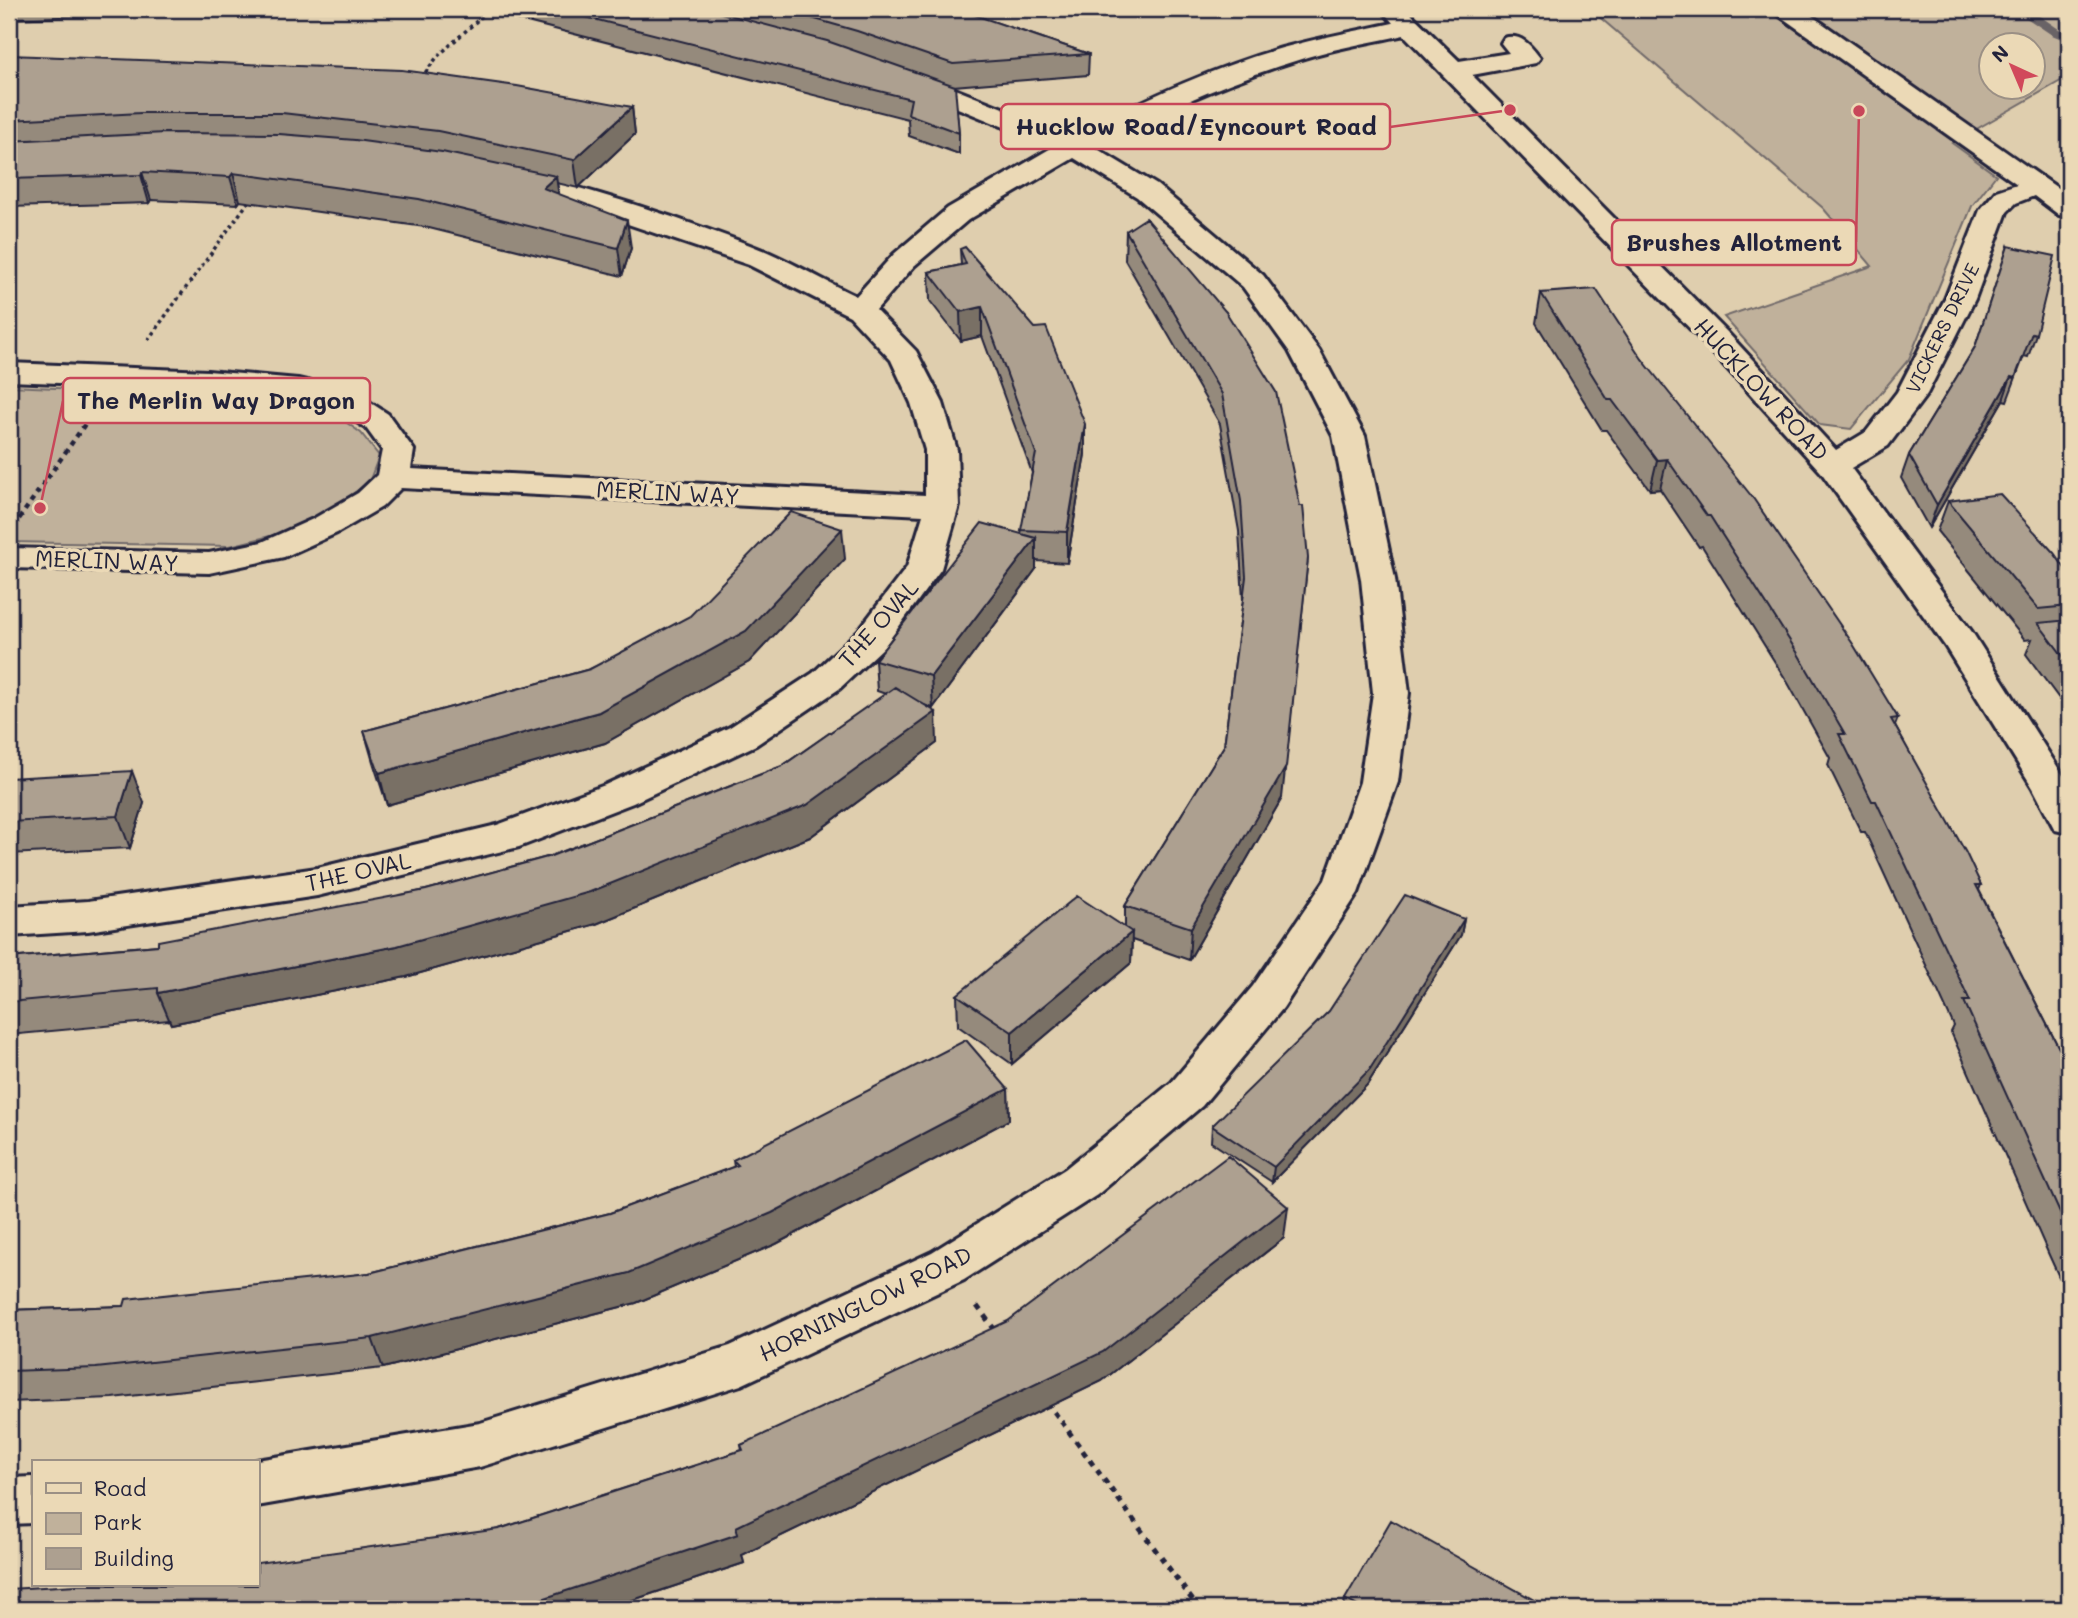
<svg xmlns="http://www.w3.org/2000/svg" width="2078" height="1618" font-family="Mali,sans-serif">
<rect width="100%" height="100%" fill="#dfceae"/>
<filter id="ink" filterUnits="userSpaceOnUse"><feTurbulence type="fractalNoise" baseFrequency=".0143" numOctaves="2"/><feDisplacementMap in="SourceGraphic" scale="14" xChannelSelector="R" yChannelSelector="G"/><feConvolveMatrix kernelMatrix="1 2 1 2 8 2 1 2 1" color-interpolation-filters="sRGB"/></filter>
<g filter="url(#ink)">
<path fill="#c0b19b" stroke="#716a6b" stroke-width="2" fill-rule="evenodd" d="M1590,9H2069V79L2066,78L1952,143L1996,175L1972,206L1909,359L1851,429L1820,425L1724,317L1872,266L1823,208ZM1990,46H2032V88H1990Z
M9,386L197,394L329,410L361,433L379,456L369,482L337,505L290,531L230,546L9,542Z"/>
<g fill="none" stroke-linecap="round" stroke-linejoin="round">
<path fill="#696366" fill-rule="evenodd" d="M2013,9C2036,8 2050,25 2069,35V42L2052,35Z"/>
<defs>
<path id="minor" d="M1381,9H1406L1459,61L1509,53L1501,43L1504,38C1521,33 1530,45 1540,58L1536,63L1472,75L1727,332L1836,450L1866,432L1897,392L1945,299L1980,210L1996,191L2017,184L1777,14L1774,9H1802L2069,196V217L2059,215L2034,196L2016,203L2007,212L1975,299L1927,394L1888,446L1851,468L1972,632L2069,785V833L2055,830L2033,788L1945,646L1821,472L1705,344L1404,35C1368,43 1330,49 1295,61C1225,83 1158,112 1094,147L1157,185L1263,275L1319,350L1365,436L1395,579L1409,693L1398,782L1358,893L1283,1008L1202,1106L1097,1195L964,1280L741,1385L480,1467L257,1506V1462H251L257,1460L480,1423L730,1346L932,1252L1065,1169L1172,1082L1253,986L1325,880L1360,782L1373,693L1361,579L1333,436L1289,351L1243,287L1137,197L1074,158L968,220L914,266L876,310L916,351L943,403L957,450L959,506L941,569L884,647L839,689L756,745L633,803L519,847L317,896L88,931L9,936V906L88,901L317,868L497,825L605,785L730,727L813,673L858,631L907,567L923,515L401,488L382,507L337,533L284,557L209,573L9,568V548L209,553L262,542L313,519L358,493L377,475L382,450L366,428L332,406L298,397L208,389L9,381V363L208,371L298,379L354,392L388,414L414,450L411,469L925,495V450L911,403L891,360L850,316L749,265L551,198L499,187L495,181L499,175C535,166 728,235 770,253C799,266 827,282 856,296L894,254L948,208L1053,147L899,84L895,79L899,74L908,71L917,74L1073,136C1140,101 1209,69 1282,48C1318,38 1356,31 1393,23Z
M33,1477V1523L9,1524V1478Z"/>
</defs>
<use href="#minor" stroke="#22223b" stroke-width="6"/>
<path stroke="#22223b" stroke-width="3.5" stroke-dasharray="3.5 3.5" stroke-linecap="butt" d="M421,78L438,56L490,9
M148,340L252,197"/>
<path stroke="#22223b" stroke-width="4.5" stroke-dasharray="5 5" stroke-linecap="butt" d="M19,519L92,414"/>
<path stroke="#22223b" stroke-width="5" stroke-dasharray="6 6" stroke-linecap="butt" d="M977,1306L995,1330
M1047,1402L1199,1609"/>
<use href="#minor" fill="#ebd9b6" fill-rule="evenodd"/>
</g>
<path fill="#958a7c" stroke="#22223b" stroke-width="2" d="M9,9H240V10L9,19Z
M401,9H461L459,15Z
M476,9H957L1089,54L1088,75L954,86L959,133V154L909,136L908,119Z
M9,55L632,107L635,134L578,188L557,183L559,194L631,248L622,276L425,227L240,201L238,204L151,200L149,203L9,207Z
M1126,231L1226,312L1282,798L1189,960L1132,940L1131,963L1012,1064L958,1026L957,995L1125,927V906L1224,746L1243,600L1239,531L1220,424L1125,260Z
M2008,246L2036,334L2028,357L2024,356L2007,401L2003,400L1929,528L1901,478L1909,455L1975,347Z
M960,249L1085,454L1067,563L1036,561V569L933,708L924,705L937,743L810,837L596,924L406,977L171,1024L169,1020L9,1035V958L158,945L426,890L551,856L782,766L886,694L877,691L875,660L1021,534L1032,473L982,336L961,341L930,301L929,272L961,265Z
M1541,293L1642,359L1898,718L1895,726L1981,885L1979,890L2069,1068V1299L2049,1255L1951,1032L1954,1026L1865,832H1861L1828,765L1830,758L1788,683L1702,546L1699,547L1660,489L1650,490L1606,430H1602L1536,323Z
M1948,501L2069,574V712L2026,654L2032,639L2025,640L1937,531Z
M845,559L749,662L605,743L387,805L373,762L364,731L590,669Z
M9,778L144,803L130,848L9,854Z
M1464,919L1461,935L1367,1085L1272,1182L1211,1142L1212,1126Z
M1008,1089L1009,1120L776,1244L636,1303L383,1368L112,1398L9,1402V1310L124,1306L369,1273L610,1213L734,1167L733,1160Z
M1284,1238L1102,1381L742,1555L744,1563L606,1609H9L257,1585L499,1529L742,1450L741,1445Z
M1345,1599L1550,1609H1343Z"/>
<path fill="#797065" stroke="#22223b" stroke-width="2" d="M632,107L635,134L578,188L574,160Z
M142,172L151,200L149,203L141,175Z
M233,173L240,201L238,204L230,177Z
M556,176L560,204L543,188Z
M627,220L631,248L622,276L618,248Z
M982,307V336L961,341L960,312Z
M2011,377L2003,400L1929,528L1937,505Z
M1085,424V454L1067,563V532Z
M1667,459L1660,489L1650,490L1657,460Z
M842,529L845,559L749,662L605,743L387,805L379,773L599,712Z
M1036,538V569L933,708L931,676Z
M1308,558L1282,798L1189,960L1191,928Z
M936,712L937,743L810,837L596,924L406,977L171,1024L158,993L397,946Z
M132,771L144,803L130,848L118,816Z
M1464,919L1461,935L1367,1085L1272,1182L1274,1167Z
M1132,932L1131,963L1012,1064V1032Z
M1008,1089L1009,1120L776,1244L636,1303L383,1368L372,1338Z
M1288,1207L1284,1238L1102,1381L742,1555L744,1563L606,1609H529L527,1604L736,1527Z"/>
<path fill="#ada090" stroke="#22223b" stroke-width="2" d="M554,9H706L827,41L955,86L959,133L908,114L911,99Z
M780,9H957L1089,54L953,64L857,31Z
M9,55L402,70L517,86L632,107L574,160L438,131L282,113H141L9,120Z
M165,133L279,134L355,140L442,152L556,176L543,188L627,220L618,248L419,199L233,173L230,177L142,172L141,175L9,179V141Z
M1146,218L1226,312L1276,392L1300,506H1303L1308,558L1286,767L1191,928L1125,906L1224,746L1246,577L1241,501L1222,394L1126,231Z
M2008,246L2055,256L2036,334L2032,333L2015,378L2011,377L1937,505L1909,455L1975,347Z
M965,247L1035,328L1046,327L1085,424L1067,532L1021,530L1036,453L982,307L960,312L929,272L966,264L960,249Z
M1596,289L1642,359L1753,498L1853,644L1898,718L1891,719L1966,853L1981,885H1976L2069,1068V1079H2066L2069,1085V1233L1964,1001H1970L1876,801H1872L1839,734H1845L1797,652L1710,516H1707L1667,459L1657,460L1612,400H1608L1541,293Z
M2000,494L2054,553L2069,574V606L2038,609L1948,501Z
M791,512L842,529L746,631L599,712L379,773L364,731L590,669L690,616Z
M982,523L1036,538L931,676L875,660Z
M2069,620V664L2038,623Z
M895,687L936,712L807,805L590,892L397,946L158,993V988L9,1002V958L158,945V941L426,890L551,856L782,766Z
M132,771L118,816L9,822V778Z
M1405,895L1464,919L1370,1069L1274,1167L1212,1126L1329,1011Z
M1077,896L1132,932L1012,1032L957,995Z
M966,1040L1008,1089L772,1213L629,1273L372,1338L96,1368L9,1371V1310L124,1306L126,1299L369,1273L610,1213L738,1165L733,1160Z
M1228,1156L1288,1207L1103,1352L736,1527L738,1534L527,1604L494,1609H9V1589L77,1585H257V1563L499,1529L743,1450L741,1445L1008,1321Z
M1391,1520L1550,1609H1363L1345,1599Z"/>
</g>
<g text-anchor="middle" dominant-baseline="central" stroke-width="7" stroke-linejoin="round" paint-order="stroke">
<g font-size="19" fill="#22223b" stroke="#ebd9b6">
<text transform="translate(1942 328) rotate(-64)">VICKERS DRIVE</text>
</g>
<g font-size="23" fill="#22223b" stroke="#ebd9b6">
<text transform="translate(1762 389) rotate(47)">HUCKLOW ROAD</text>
<text transform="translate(668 492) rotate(3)">MERLIN WAY</text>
<text transform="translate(107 560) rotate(2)">MERLIN WAY</text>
<text transform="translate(878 623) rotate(-49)">THE OVAL</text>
<text transform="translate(358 871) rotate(-13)">THE OVAL</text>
<text transform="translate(865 1303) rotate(-26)">HORNINGLOW ROAD</text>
</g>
</g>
<path fill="none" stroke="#c84759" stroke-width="2.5" d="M1510 110L1390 127M1859 111L1856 242M40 508L63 401"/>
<g fill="#c84759" stroke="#ebd9b6" stroke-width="2.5">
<circle cx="1510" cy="110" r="7"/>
<circle cx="1859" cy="111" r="7"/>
<circle cx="40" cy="508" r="7"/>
</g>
<g fill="#ebd9b6" stroke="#c84759" stroke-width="2.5">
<rect x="1001" y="104" width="389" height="45" rx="7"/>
<rect x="1612" y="220" width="244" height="45" rx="7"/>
<rect x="63" y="378" width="307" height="45" rx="7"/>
</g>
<g font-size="24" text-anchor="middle" font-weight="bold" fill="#22223b">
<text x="1196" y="135">Hucklow Road/Eyncourt Road</text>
<text x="1734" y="251">Brushes Allotment</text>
<text x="216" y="409">The Merlin Way Dragon</text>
</g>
<rect width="2078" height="1618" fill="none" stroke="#ebd9b6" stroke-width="35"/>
<rect x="18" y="18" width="2043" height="1583" fill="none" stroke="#22223b" stroke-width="2.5" filter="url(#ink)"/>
<rect x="32" y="1460" width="228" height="126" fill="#ebd9b6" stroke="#9b9085" stroke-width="2"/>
<rect x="46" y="1483" width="35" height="10" fill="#ebd9b6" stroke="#9b9085" stroke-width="2"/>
<text x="94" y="1496" font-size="21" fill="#22223b">Road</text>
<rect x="46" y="1513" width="35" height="21" fill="#c0b19b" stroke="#9b9085" stroke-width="2"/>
<text x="94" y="1530" font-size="21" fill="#22223b">Park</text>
<rect x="46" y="1548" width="35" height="21" fill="#ada090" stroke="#9b9085" stroke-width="2"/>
<text x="94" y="1566" font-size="21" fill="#22223b">Building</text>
<g transform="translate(2012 66) rotate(316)"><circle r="33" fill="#ebd9b6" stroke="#9b9085" stroke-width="2"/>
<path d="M0-5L12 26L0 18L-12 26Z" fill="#d1495b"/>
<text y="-10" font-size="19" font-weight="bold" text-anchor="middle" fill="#22223b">N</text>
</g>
</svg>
